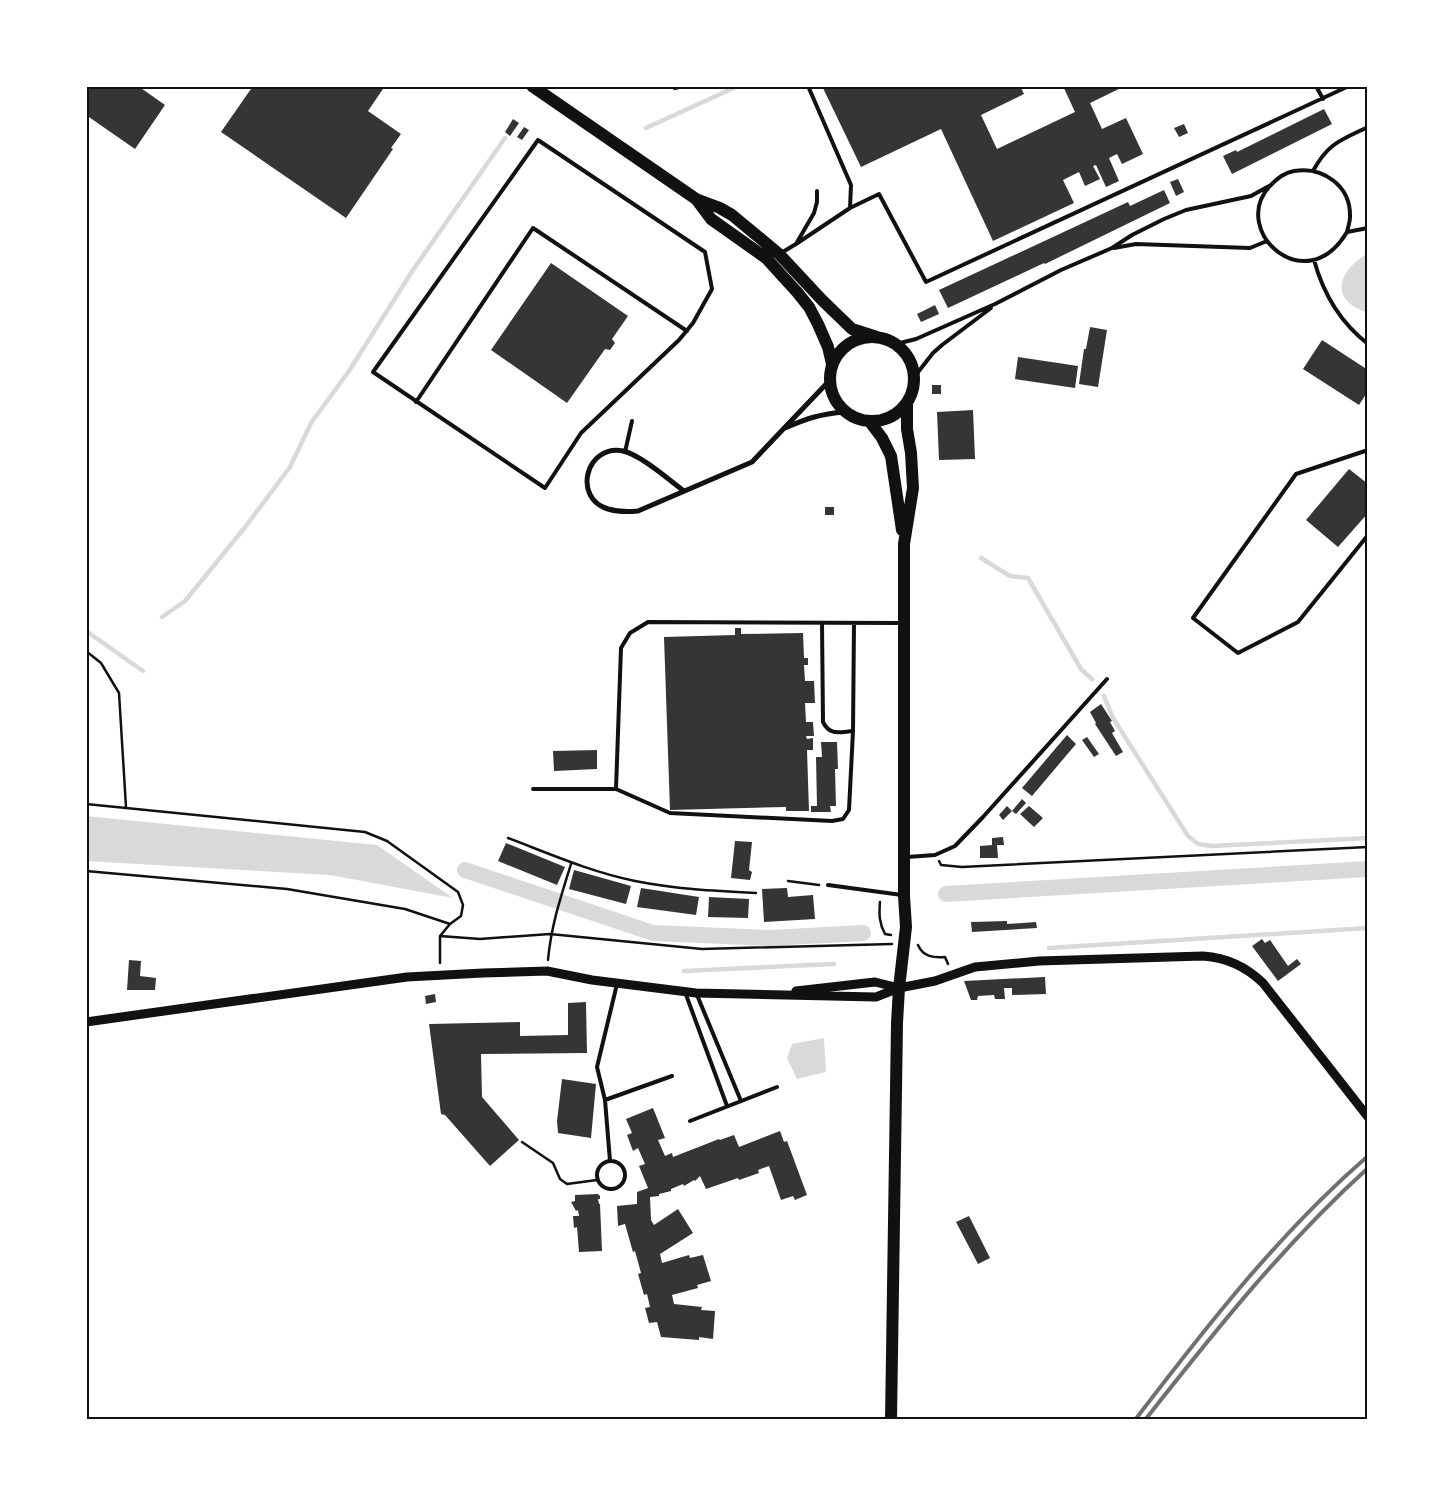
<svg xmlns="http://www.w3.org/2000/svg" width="1454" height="1506" font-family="Commissioner,sans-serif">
<rect width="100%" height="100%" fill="#fff"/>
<path fill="#d9d9d9" d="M1368,253V313C1363,311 1358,309 1353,306C1328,288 1349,264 1368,253Z
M86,816L377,845L453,898L330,875L86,861Z
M824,1038L826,1072L797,1079L787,1058L792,1044Z"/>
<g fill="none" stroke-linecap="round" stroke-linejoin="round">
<path stroke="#d9d9d9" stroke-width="4.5" d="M646,128L738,86
M981,558L1010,576L1028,578L1081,669L1092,679
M162,617L185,601L246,526L290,467L311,423L349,371L413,270L505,138
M86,631L143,671
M1104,696L1113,718L1188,836L1198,844L1212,846L1368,838
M1049,948L1368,928
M684,971L834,964"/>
<path stroke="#d9d9d9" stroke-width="16" d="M465,870L653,933L769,938L863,933
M946,894L1368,869"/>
</g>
<path fill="#353535" d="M86,86H138L165,105L135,149L86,115Z
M253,86H385L368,111L401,134L391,148L393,149L346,218L221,132Z
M822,86H1020L1024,94L981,115L997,149L1075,112L1063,86H1125L1090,103L1102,129L1126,118L1143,154L1122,164L1117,154L1109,158L1119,181L1106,187L1096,165L1093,166L1100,179L1085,186L1079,172L1063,180L1074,203L993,241L941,129L861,167Z
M1324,109L1332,124L1232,174L1223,156L1236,150L1237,152Z
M513,119L519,123L510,136L505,132Z
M1184,124L1188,133L1179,137L1174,128Z
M524,127L529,130L522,140L517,137Z
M1178,179L1184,192L1176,196L1170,182Z
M1164,190L1170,203L1045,264L1044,263L948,308L939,290L1128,202L1130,206Z
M551,263L628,316L612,339L615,343L610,350L605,349L567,403L491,350Z
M935,305L939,314L921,322L917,314Z
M1090,327L1107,330L1098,387L1079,384L1084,349H1086Z
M1322,340L1368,370V391L1359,405L1303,369Z
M1018,357L1078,366L1075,388L1015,379Z
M932,385H941V394H932Z
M973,410L975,459L939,460L937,412Z
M1349,469L1368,484V513L1338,547L1306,520Z
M825,507H834V515H825Z
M735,628H741V634L803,633L804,658H808V665H804L805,681H814L815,703H805L806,722H813L814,736H806L807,739L813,738V750H807L809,811H786V807L670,810L664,637L735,635Z
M1101,704L1112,721L1110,722L1115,731L1112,733L1123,752L1116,756L1095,724L1096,723L1090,712Z
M1067,735L1076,744L1032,796L1022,788Z
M1087,737L1099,754L1094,757L1082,740Z
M821,742H837L838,769H835L836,806H830L831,812H811V806H817L816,757H822Z
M597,750V769L554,771L553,751Z
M1022,799L1026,803L1016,814L1012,811Z
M1007,806L1012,811L1003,820L999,815Z
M1029,806L1043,818L1034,827L1020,814Z
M1003,837L1004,845H997L998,858H980V846L992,845V838Z
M735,841L752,842L749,870L752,872L750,880L731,878Z
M506,843L565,867L557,885L498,861Z
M574,870L631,886L626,904L569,889Z
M641,888L699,897L696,915L637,907Z
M787,888L788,897L813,895L815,919L764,922L762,889Z
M709,897L749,899L748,918L708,917Z
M1007,921V924L1036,922L1037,928L972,932L971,922Z
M1262,939L1265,943L1270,940L1288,966L1297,959L1301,964L1278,981L1252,946Z
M129,960L141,961L140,976L156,978L155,990H127Z
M1045,977L1046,994L1012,995V988H1004L1005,999H995L994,995L978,996L977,1000H971L964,981Z
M435,994L436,1002L426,1004L425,996Z
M586,1002L587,1053L481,1054L482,1097L519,1140L490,1166L445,1115L441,1114L429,1024L520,1022V1036L568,1035V1003Z
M562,1079L596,1084L591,1138L558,1133L557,1121Z
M653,1108L665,1138L658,1140L665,1156L672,1153L673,1157L719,1139L720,1140L734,1135L739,1147L780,1131L784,1142L787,1141L807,1195L795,1200L793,1196L781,1200L769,1166L758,1170L759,1173L739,1180L738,1178L706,1189L700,1176L695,1181L694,1180L684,1186L683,1184L671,1189V1191L659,1194V1196L650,1197L651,1220L654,1225L678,1209L693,1233L660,1254L662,1263L689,1255L690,1258L703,1255L711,1281L697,1285L698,1288L672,1295L674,1304L702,1307L701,1310L715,1311L713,1339L699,1337V1340L661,1337L657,1322L649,1323L645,1308L650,1307L647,1294L644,1295L638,1274L641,1273L635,1251L633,1252L625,1224L618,1226L617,1206L637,1204V1192L648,1188L639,1166L645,1164L638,1148L633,1151L627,1135L632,1133L626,1119Z
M598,1194L600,1196V1199H598L599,1204H600L602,1251L579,1252L577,1227L574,1228L573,1216H579L578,1210L576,1211L571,1202L575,1201V1195Z
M969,1216L990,1258L978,1264L956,1222Z"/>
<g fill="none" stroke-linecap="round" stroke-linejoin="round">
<path stroke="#111" stroke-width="2.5" d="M86,651L101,663L119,693L126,807
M86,804L365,832L387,841L458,892L463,905L461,916L450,924L440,936V963
M508,838C550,854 591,872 635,881C675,889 715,891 756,893
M939,861L941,865L962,867L1368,847
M86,871L287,889L405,909L450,924
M788,881L819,885
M880,902C879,914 879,923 885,934L891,935
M440,936L480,939L550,934L702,949L892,944
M918,945C923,957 934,958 945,957L948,964
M548,960C551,926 561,896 571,864
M522,1142L553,1163L560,1179L567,1184L597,1180"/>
<path stroke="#111" stroke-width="4" d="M672,86L675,88L683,86
M808,86L851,185L850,208
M1316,86L1323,99
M538,140L705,252L712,289L693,323L679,340L581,433L545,488L373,372Z
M1313,171C1328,143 1341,140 1368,127
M1347,232C1348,227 1350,222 1350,217C1351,186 1323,166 1294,171C1283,173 1276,179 1269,187C1230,231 1306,301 1347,232L1368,228
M796,244L850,208L879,194L926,282L1349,86
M1114,248L1136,244L1250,248L1267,241
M781,253L796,244L814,213L817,202V191
M1314,260C1323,293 1341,323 1368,344
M896,344L916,339L995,304L1061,270L1112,248L1132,235L1164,219L1186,210L1251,196L1269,186
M915,376L933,353L942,345L991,308
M416,402L533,228L687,331
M1368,450L1296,474L1193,618L1238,653L1298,622L1368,535
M625,452L632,421
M822,623L823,722C830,736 839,732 853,731
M854,623L853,731L849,810L843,819L832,821L670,813L616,789L621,648L630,633L648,622L901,623
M533,789H616
M907,857L935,855L955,846L983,817L1107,679
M828,885L902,895
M685,992L727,1106
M697,995L741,1101
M605,1100L672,1076
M690,1121L777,1087
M610,1161L605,1100L597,1067L617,984
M597 1175a14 14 0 1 1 28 0a14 14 0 1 1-28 0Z"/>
<path stroke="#111" stroke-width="5" d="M785,428C808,418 820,414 845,412
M684,491C669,480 641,455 623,451C586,444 572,498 608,509C618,512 628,512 638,511L752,462L830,380"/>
<path stroke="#111" stroke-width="9" d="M796,991L875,982L899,988
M86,1022L407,977L483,973L547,971L592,980L696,993L876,997L899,988L935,981L975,967L1039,961L1203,956C1227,958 1245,966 1263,983L1368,1117"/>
<path stroke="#111" stroke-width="12" d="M532,86L696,199L720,208L732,215L779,254L822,300L852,329L877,337
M696,199L711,219L766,258L797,292L809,307L818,324L828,347L832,364
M830 379a42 42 0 1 1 84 0a42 42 0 1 1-84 0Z
M870,422L882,438L891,456L902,530
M891,1420L897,1023L899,988L906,927L904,896V544L913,488L911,453L907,429V405"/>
<path stroke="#707070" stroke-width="4" d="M1135,1420C1206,1327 1279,1233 1368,1156
M1145,1420C1215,1331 1284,1244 1368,1168"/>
</g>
<rect width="1454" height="1506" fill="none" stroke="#ffffff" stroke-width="175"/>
<rect x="88" y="88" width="1278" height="1330" fill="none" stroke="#111" stroke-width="2"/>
</svg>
